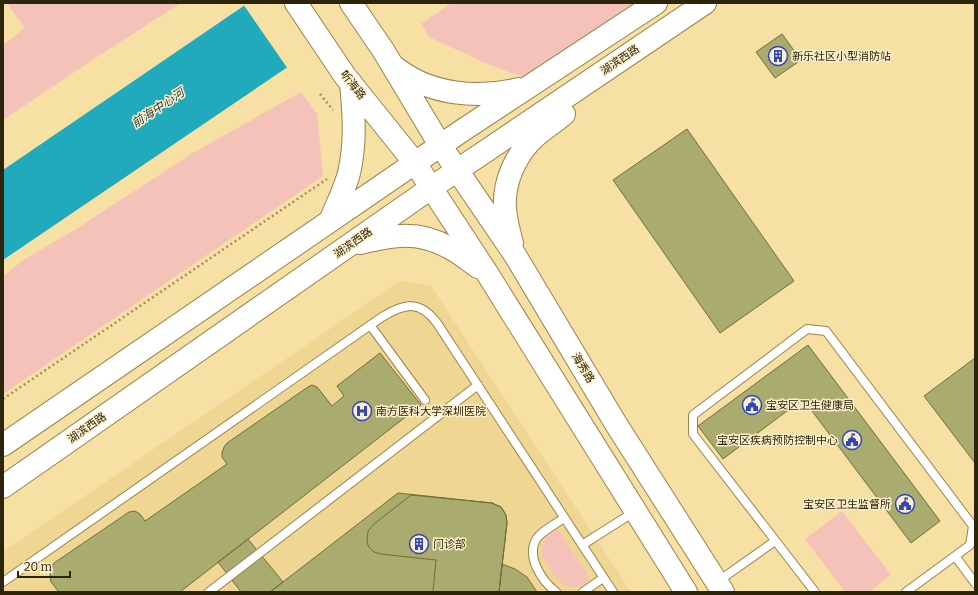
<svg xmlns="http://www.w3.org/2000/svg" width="978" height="595" font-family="Bitter,'Noto Sans SC',serif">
<rect width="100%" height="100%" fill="#f6e0a4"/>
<path fill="#efd692" d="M400,281L431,286L631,592H3V552Z"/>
<path fill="#f4c2b9" d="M7,3H181L100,55L3,120V45L25,28Z
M452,3H647L528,77L514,74L483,62L429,37L421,24Z
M301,92L317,114L323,176L3,394V276L25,259L73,231L193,153Z
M842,511L891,575L869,592H845L805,539Z
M556,530L559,531L589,577C589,581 587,582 584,584C569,592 558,582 551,570C548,566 545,563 544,559C539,548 545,535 556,530Z"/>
<path fill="#21a9bc" d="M248,3H382L3,260V170Z"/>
<path fill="#f6e0a4" d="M245,3H384L288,69L243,4Z"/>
<path fill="#a9ab6f" stroke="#6f7035" d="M782,34L801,60L775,78L756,52Z
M687,129L794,281L720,333L613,180Z
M808,345L940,521L911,543L803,399L723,459L698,426Z
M380,353L421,405L180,592H59L51,582L50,574L51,567L54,563L129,512L135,511L140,514L145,521L227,464L222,457V453L224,447L227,443L308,387L312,385L317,387L332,406L344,396L337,386Z
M975,358V463L924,396Z
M398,493L492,503L501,507L506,515L507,523L499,592H270Z
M411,495L492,503L501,507L506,515L507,523L499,592H433L436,560L381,554L374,552L369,547L367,543L368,531L374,524Z
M248,539L283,582L270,592H241L218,562Z
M502,564L515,569L527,577L537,592H499Z"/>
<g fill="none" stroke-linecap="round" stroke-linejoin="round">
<defs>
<path id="lane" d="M370,325L425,400
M582,545L634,512
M955,556L975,583
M3,582L382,317C404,304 419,299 437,323L613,592
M717,582L775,541
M209,592L478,385
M556,592C542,581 525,556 537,538C543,530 556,524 564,518
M583,592L603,578
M815,592L693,434V415L807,329L826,331L973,526L970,545L906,592"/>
<path id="secondary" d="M296,3L345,76L415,163L487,273L686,592
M351,3L383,50L440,145L515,255L616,424L723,592
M396,68C430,95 478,99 519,89
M331,219C337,204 345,189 349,173C356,143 354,114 351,83
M360,243C393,235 418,230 450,248C460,253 469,261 478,267
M512,243C509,232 506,221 505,209C503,182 516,153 537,135C545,128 555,122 564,114
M3,445L463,130L656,3
M3,487L431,188L705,3"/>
</defs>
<use href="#lane" stroke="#99834a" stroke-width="10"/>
<use href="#secondary" stroke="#99834a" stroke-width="24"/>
<path stroke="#9f8f62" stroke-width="2.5" stroke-dasharray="2 3" stroke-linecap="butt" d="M320,94L333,110
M3,399L327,179"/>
<use href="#lane" stroke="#fff" stroke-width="8"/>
<use href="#secondary" stroke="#fff" stroke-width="22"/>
</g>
<defs>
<symbol id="building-ring" viewBox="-11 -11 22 22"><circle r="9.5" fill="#fbeecb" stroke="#3146b7" stroke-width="1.5"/><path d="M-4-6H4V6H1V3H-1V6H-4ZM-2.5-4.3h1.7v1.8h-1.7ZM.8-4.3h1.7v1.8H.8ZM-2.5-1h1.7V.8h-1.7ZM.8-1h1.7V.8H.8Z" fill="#3146b7"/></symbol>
<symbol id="civic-ring" viewBox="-11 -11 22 22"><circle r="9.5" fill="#fbeecb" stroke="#3146b7" stroke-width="1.5"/><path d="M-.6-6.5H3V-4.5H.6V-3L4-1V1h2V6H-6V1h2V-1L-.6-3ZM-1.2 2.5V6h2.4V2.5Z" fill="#3146b7"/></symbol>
<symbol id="hospital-ring" viewBox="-11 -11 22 22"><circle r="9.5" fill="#fbeecb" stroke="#3146b7" stroke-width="1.5"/><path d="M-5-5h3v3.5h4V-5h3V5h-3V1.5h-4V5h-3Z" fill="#3146b7"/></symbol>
</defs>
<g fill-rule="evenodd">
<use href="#building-ring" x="767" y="45" width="22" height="22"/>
<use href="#civic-ring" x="741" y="394" width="22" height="22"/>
<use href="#hospital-ring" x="351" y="400" width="22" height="22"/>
<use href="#civic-ring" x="841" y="429" width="22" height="22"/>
<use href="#civic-ring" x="894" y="493" width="22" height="22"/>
<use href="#building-ring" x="408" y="533" width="22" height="22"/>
</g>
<g text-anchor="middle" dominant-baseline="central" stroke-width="3" stroke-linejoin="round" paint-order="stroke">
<g font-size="11" fill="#2c240b" stroke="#fbeecb" text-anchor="start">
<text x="792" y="56">新乐社区小型消防站</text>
<text x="766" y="405">宝安区卫生健康局</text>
<text x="376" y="411">南方医科大学深圳医院</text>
<text x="838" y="440" text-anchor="end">宝安区疾病预防控制中心</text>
<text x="891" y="504" text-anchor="end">宝安区卫生监督所</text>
<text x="433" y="544">门诊部</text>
</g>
<g font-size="11" fill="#2c240b" stroke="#fbeecb">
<text transform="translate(620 60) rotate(-34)">湖滨西路</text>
<text transform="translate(353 85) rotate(52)">听海路</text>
<text transform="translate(353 243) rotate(-35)">湖滨西路</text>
<text transform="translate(583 368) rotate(59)">海秀路</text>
<text transform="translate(87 428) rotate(-35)">湖滨西路</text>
</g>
<g font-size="12" font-style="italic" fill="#264145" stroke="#fbeecb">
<text transform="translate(158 108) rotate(-34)">前海中心河</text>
</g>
</g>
<rect width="978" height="595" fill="none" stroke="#2c240b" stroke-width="8"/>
<path d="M18 571v6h52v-6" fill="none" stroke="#2c240b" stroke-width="2"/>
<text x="24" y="571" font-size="12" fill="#2c240b" stroke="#fbeecb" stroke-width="3" paint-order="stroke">20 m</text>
</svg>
